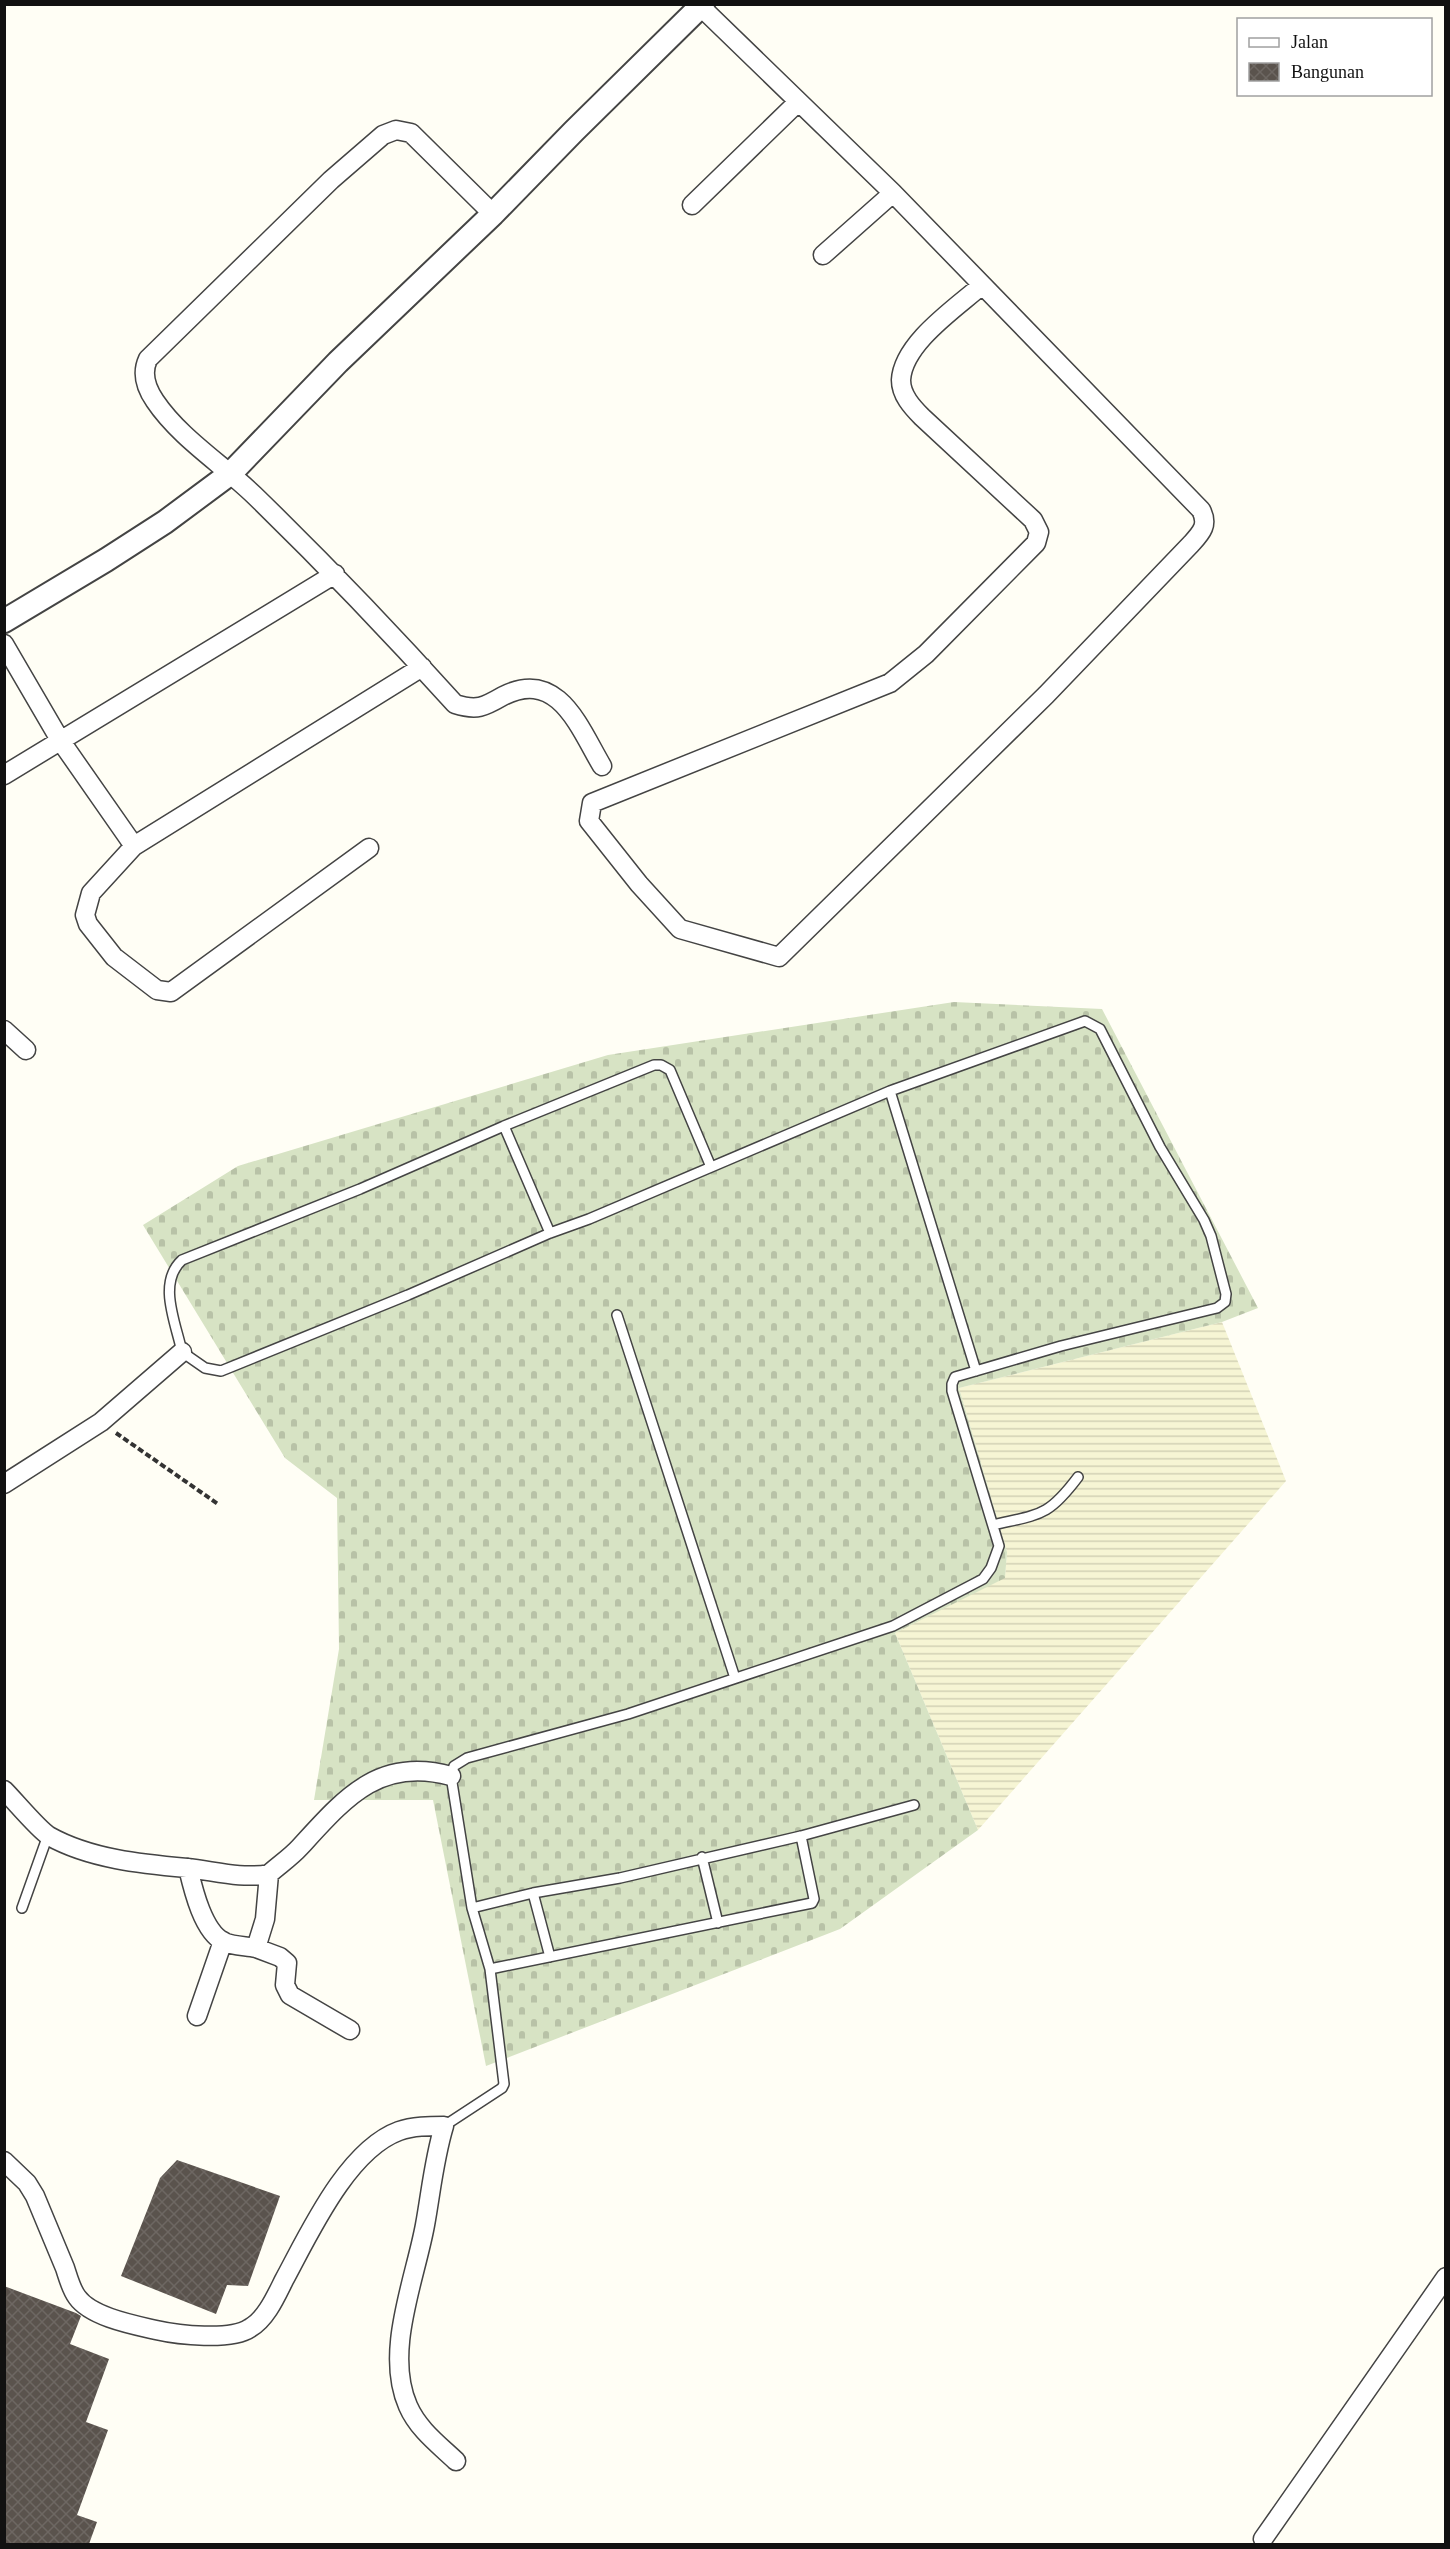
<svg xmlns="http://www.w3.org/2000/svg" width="1450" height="2549" font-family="Georgia,serif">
<defs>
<pattern id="farmland-rules" width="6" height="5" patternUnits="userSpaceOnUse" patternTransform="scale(1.5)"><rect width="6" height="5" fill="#f6f5d4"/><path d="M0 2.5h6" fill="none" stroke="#d2d1b5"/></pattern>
<pattern id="cemetery-stones" width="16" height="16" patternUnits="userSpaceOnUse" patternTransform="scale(1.5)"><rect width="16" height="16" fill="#d7e3c4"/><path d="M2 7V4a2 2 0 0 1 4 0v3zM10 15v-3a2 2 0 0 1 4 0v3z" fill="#b8c2a7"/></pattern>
<pattern id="building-cross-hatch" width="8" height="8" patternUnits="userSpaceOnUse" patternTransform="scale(1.5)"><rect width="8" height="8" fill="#5a534d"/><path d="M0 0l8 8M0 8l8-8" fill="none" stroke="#6d6762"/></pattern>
</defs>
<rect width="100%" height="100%" fill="#fffef5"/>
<path fill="url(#farmland-rules)" d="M1222,1322L1286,1481L978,1830L895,1633L1005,1577L1007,1552L959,1388Z"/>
<path fill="url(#cemetery-stones)" d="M954,1002L1102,1009L1258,1308L1222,1322L959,1388L1007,1552L1005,1578L895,1633L978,1830L840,1929L486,2066L433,1800H314L339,1649L337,1498L285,1458L143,1225L238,1166L608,1055Z"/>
<path fill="url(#building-cross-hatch)" d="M177,2160L280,2196L248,2286L227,2285L216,2314L121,2276L160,2178Z
M4,2286L76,2313L81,2316L70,2344L109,2359L86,2422L108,2430L77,2515L97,2522L89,2544H4Z"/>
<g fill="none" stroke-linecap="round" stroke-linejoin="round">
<defs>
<path id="service" d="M890,1091L976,1371
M504,1126L550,1233
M617,1315L735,1678
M993,1525C1040,1514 1048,1517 1078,1477
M702,1857L718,1923
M533,1893L550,1957
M22,1908L48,1835
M472,1908L533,1893L620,1878L801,1836L914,1805
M490,1969L812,1903L814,1899L801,1836
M444,2126L502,2088L504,2084L490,1969L472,1908L451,1776L454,1766L467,1758L628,1714L893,1626L983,1579L991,1568L999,1546L952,1391V1384L955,1377L1061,1346L1217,1308L1225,1302L1226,1294L1211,1236L1204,1220L1160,1147L1100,1029L1085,1021L890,1091L589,1219L550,1233L408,1295L221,1371L205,1368L182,1352C176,1323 157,1283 182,1260L360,1189L504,1126L654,1065H661L670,1070L711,1167"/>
<path id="minor" d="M698,4L893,193L1201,510C1209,525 1201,533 1191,544L1046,695L779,957L680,929L639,884L589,821L592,803L890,683L926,654L1036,543L1039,532L1033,520L922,417C912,407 901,395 901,380C903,343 956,308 982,285
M692,205L798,102
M493,214L411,133L396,130L383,135L331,180L148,359C141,374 146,388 155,401C180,438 222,464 254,495C323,562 390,632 455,704C477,711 484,707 503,696C558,668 579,727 602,766
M823,255L893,193
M4,644L60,740L134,846
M4,775L335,574
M369,848L171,992L157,990L114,957L88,924L85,915L91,893L134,846L422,667
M4,1030L26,1050
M4,1484L101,1422L182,1352
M4,1790C15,1801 38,1829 49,1836C90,1859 142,1864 187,1868C215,1871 240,1879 269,1874C279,1865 291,1857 300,1847C344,1799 379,1756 451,1776
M188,1868C193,1889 203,1932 224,1942C233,1946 246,1946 256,1948L265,1919L269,1874
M256,1948L280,1957L287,1963L285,1985L290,1995L350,2030
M197,2016L223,1941
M4,2161L27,2183L35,2196C45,2220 55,2244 65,2268C68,2277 71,2289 77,2297C91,2317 134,2325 156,2330C178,2335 231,2341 250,2328C266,2319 276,2296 284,2280C309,2234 347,2150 399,2131C413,2126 429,2126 444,2126C434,2159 431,2192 425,2225C415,2280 384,2352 408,2406C418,2429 438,2444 456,2461
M1263,2539L1446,2277"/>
<path id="tertiary" d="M4,621L106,560L165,522L231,473L338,362L493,214L574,131L703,4"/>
</defs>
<use href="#service" stroke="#444" stroke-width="12"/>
<use href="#minor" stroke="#444" stroke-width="21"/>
<use href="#tertiary" stroke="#444" stroke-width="26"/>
<path stroke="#333" stroke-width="4" stroke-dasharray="6 3" stroke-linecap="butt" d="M116,1433L218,1504"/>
<use href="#service" stroke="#fff" stroke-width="9"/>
<use href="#minor" stroke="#fff" stroke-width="18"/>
<use href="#tertiary" stroke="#fff" stroke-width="22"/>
</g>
<rect width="1450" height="2549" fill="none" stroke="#111111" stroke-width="12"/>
<rect x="1237" y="18" width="195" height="78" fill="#ffffff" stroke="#a0a0a0" stroke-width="1.5"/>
<rect x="1249" y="38" width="30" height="9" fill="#ffffff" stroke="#a0a0a0" stroke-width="1.5"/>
<text x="1291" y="48" font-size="18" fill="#111111">Jalan</text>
<rect x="1249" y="63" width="30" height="18" fill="url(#building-cross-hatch)" stroke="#a0a0a0" stroke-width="1.5"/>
<text x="1291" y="78" font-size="18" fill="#111111">Bangunan</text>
</svg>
